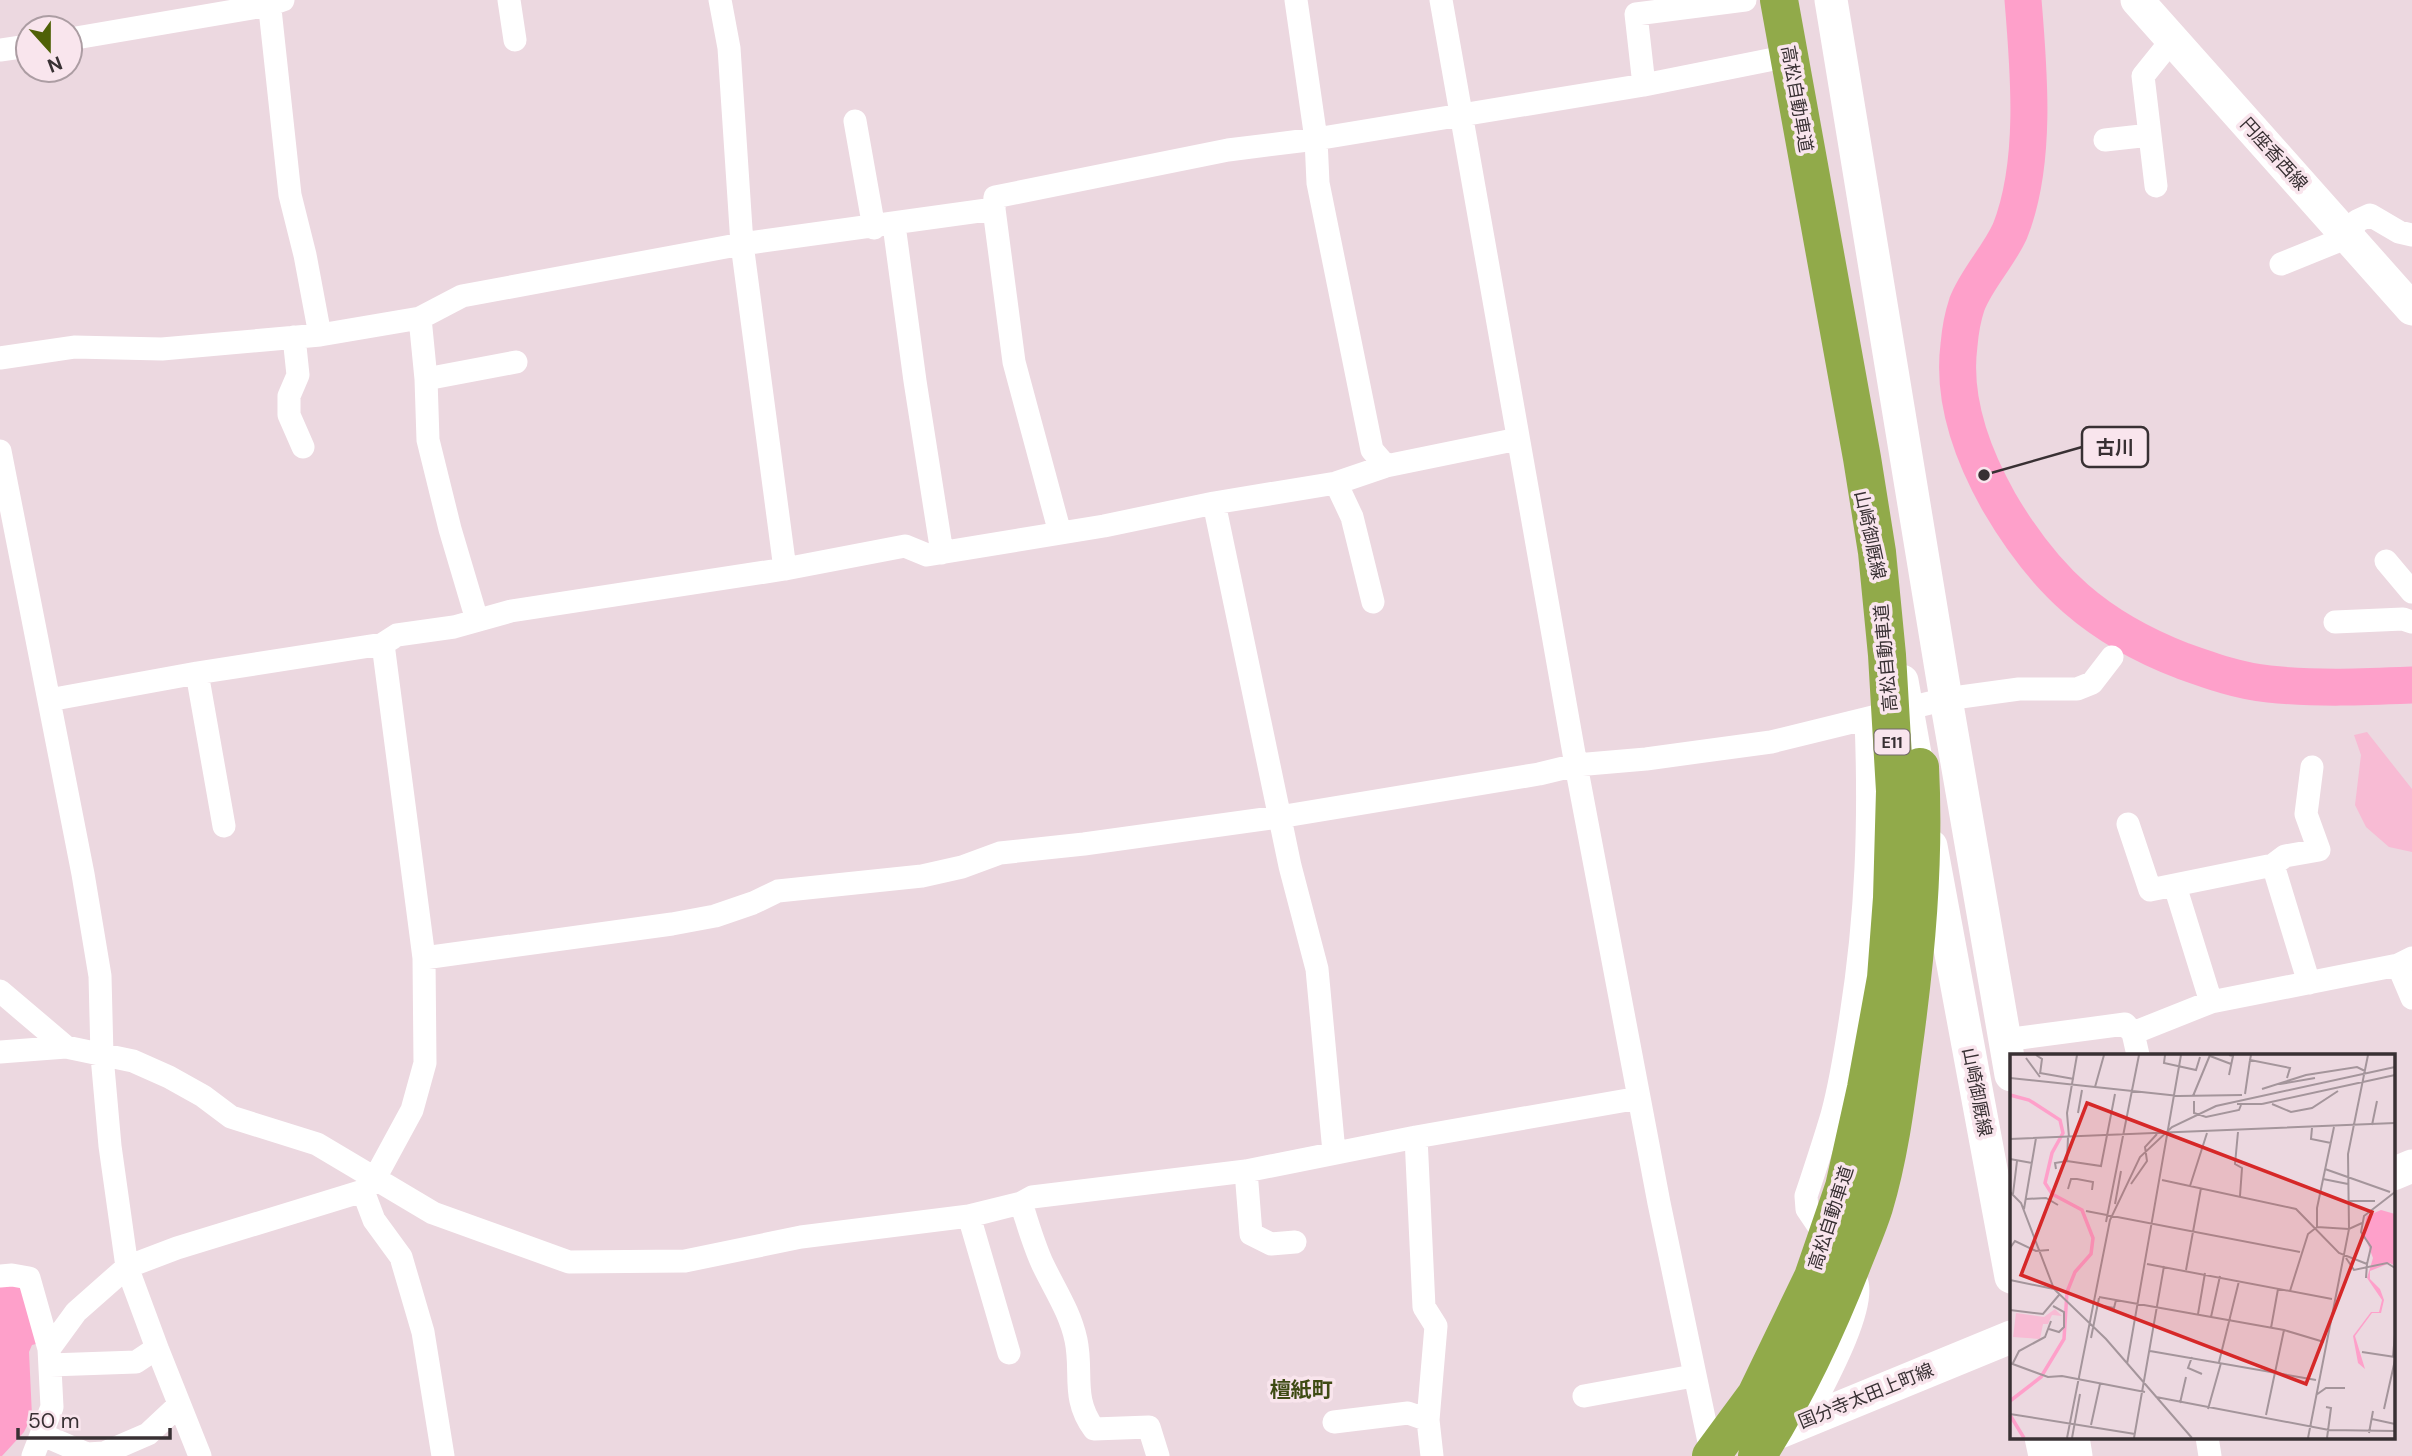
<svg xmlns="http://www.w3.org/2000/svg" width="2412" height="1456" font-family="'DM Sans','Noto Sans JP',sans-serif">
<rect width="100%" height="100%" fill="#ecd8e0"/>
<path fill="#f8bbd4" d="M2367,732L2412,789V852L2389,847L2366,827L2355,805L2361,755L2354,735Z"/>
<path fill="#fea0ca" d="M0,1285H20L40,1343L32,1345L29,1352L32,1416L24,1432L2,1456H0Z"/>
<g fill="none" stroke-linecap="round" stroke-linejoin="round">
<path stroke="#fea0ca" stroke-width="37" d="M2023,0C2029,71 2037,163 2010,231C1999,256 1977,278 1967,304C1963,316 1960,333 1959,345C1952,399 1973,456 1999,502C2045,581 2097,628 2183,661C2211,671 2239,681 2269,684C2316,689 2365,687 2412,685"/>
<path stroke="#fff" stroke-width="23" d="M269,0L290,195L305,255L320,335
M509,0L515,40
M720,0L729,48L742,244L785,569
M1296,0L1316,139L1318,183L1372,450L1386,466
M1441,0L1576,765L1659,1203L1712,1456
M70,39L269,5L283,0
M0,50L28,46
M1644,85L1636,14L1745,0
M855,121L874,228
M2105,140L2150,135
M2156,186L2143,76L2172,40
M994,209L1014,362L1060,533
M894,225L915,381L942,553
M2281,264L2348,237L2357,221L2370,215L2399,232L2412,235
M420,318L426,379L428,440L450,529L477,620
M294,337L298,375L289,396V415L303,447
M0,358L74,347L162,349L320,335L420,318L462,296L742,244L994,209L995,197L1228,150L1316,139L1644,85L1774,59
M426,379L516,362
M0,451L83,874L100,976L102,1056L110,1146L127,1267L157,1348L200,1456
M1336,483L1352,517L1373,602
M1214,503L1290,866L1317,969L1334,1152
M2386,561L2412,592
M2335,622L2403,619L2412,622
M197,673L224,826
M49,700L197,673L383,644L397,635L454,627L511,611L785,569L905,546L927,555L1104,526L1214,503L1336,483L1386,466L1518,439
M2128,824L2150,890L2273,865L2285,856L2319,850L2306,814L2312,767
M2273,865L2309,983
M2175,886L2211,1002
M424,958L672,924L715,916L753,903L778,891L922,876L962,867L1000,853L1084,844L1279,817L1539,774L1576,765L1646,759L1771,742L1946,699L2019,689H2077L2092,683L2112,657
M2398,965L2412,998
M0,991L66,1047
M2005,1040L2125,1024L2133,1033
M0,1052L66,1047L133,1061L169,1077L203,1096L231,1117L317,1144L433,1213L569,1262L685,1261L801,1237L969,1216L1021,1203L1032,1197L1246,1171L1416,1137L1639,1098
M2138,1055L2133,1033L2211,1002L2398,965L2412,958
M1416,1137L1424,1307L1436,1326L1428,1420L1432,1456
M1246,1171L1251,1234L1271,1244L1295,1242
M363,1191L374,1220L401,1257L423,1332L443,1456
M1021,1203C1028,1224 1034,1246 1043,1265C1055,1290 1070,1312 1076,1340C1083,1373 1071,1398 1094,1429L1149,1427L1158,1456
M969,1216L1009,1353
M1830,1243L1807,1209L1806,1196C1815,1169 1824,1142 1832,1115C1841,1082 1846,1049 1851,1016C1867,914 1870,822 1866,719
M0,1276L12,1275L29,1278L49,1349L52,1407L33,1456
M49,1349L76,1312L127,1267L177,1248L363,1191L374,1180L412,1110L425,1063L424,958L383,644
M50,1365L136,1362L157,1348
M1584,1396L1693,1376
M1805,1421C1818,1395 1869,1305 1856,1280
M1334,1422L1408,1413L1428,1420
M43,1435L87,1454L104,1453L148,1434L179,1405
M2207,1437L2210,1456"/>
<path stroke="#fff" stroke-width="33" d="M1831,0L1946,699L2011,1075
M2137,0L2412,309
M1902,681L1922,793
M1931,846L2011,1277
M2393,1174L2412,1166
M2041,1437L2045,1456
M2073,1437L2076,1456
M1758,1441L2011,1337"/>
<path stroke="#91aa4a" stroke-width="38" d="M1711,1456L1756,1395L1813,1277L1844,1187L1866,1088L1886,978L1892,898L1895,791L1887,655L1877,552L1862,458L1779,0
M1757,1456C1796,1395 1827,1329 1853,1262C1860,1244 1868,1226 1874,1207C1889,1157 1896,1103 1903,1051C1916,957 1925,862 1920,767"/>
</g>
<g text-anchor="middle" dominant-baseline="central" stroke-width="7" stroke-linejoin="round" paint-order="stroke">
<rect fill="#f9e5ed" stroke="#72666b" stroke-width="2" x="1874.5" y="729.5" width="35" height="25" rx="5"/>
<g font-size="16" font-weight="bold" fill="#383033">
<text x="1892" y="742">E11</text>
</g>
<g font-size="18" fill="#383033" stroke="#f9e5ed">
<text transform="translate(1797 99) rotate(80)">高松自動車道</text>
<text transform="translate(2274 154) rotate(48)">円座香西線</text>
<text transform="translate(1870 535) rotate(78)">山崎御厩線</text>
<text transform="translate(1886 658) rotate(-95)">高松自動車道</text>
<text transform="translate(1977 1092) rotate(79)">山崎御厩線</text>
<text transform="translate(1831 1218) rotate(-72)">高松自動車道</text>
<text transform="translate(1866 1396) rotate(-22)">国分寺太田上町線</text>
</g>
<g font-size="21" font-weight="bold" fill="#3e4b13" stroke="#f9e5ed">
<text x="1301" y="1390">檀紙町</text>
</g>
</g>
<g transform="translate(2010 1054)">
<rect width="385" height="385" fill="#ecd8e0"/>
<path d="M45,255L52,262L42,261L38,270H33L30,285L3,283L6,259L34,263Z" fill="#f8bbd4"/>
<path d="M371,156L385,160V212L380,209L360,217V225L370,235L374,246L371,259H362L345,282L355,315L348,309L343,282L361,258H369L372,246L357,224L363,204L353,178L357,162Z" fill="#fea0ca"/>
<path fill="none" stroke="#fea0ca" stroke-width="3.5" d="M0,41L19,46L50,66L53,79L42,99L35,129L42,140L72,156L83,184L81,200L65,218L57,238L54,285L31,323L0,347M0,361L14,384"/>
<path fill="none" stroke="#a4959b" stroke-width="2" d="M26,1L32,5L30,20M155,1L154,9L186,16L190,3M219,1L223,2L219,21M241,1L240,6L280,14L277,24M200,2L221,10M16,4L30,23M30,19L64,25M0,24L169,42L232,41M270,30L305,24M85,33L94,1M252,35L296,21L347,13L355,17M235,40L240,6M183,42L200,1M184,47V59L196,63L229,56L231,51M227,50H252M252,50L385,21M262,50L281,58L302,54L328,37M68,59L72,36M362,71L367,47M302,74L301,85L321,89M228,78L225,110L232,114L230,142M59,83L57,59L67,1M0,85L385,69M0,105L22,109M57,107L58,83M46,115L45,109L57,107L91,112L105,40M315,115L380,138M313,125L338,130M152,126L286,155L329,199L357,210L356,224M121,130L137,107L135,93L147,80M180,132L197,79M58,135L61,125H67L83,128L82,136M0,138L11,149L44,235L96,285L182,384M3,140L7,107M16,145L36,144L48,151M339,147H365M105,150L111,117M14,155L26,84M76,157L290,198M96,168L129,1M307,173V154L324,73M0,194L5,187L26,197L39,196M336,204L344,216L377,209L385,214M137,210L322,245M357,210L361,193L351,178L354,162L385,138M176,216L191,134M0,226L44,235M280,237L298,180L307,173L339,175L352,169M89,243L274,276L314,288M88,251L104,254L106,246M0,256L33,260L49,241M188,260L195,219M201,263L210,222M261,274L268,235M39,275L49,278L54,273V258L43,252M81,284L89,244M140,297L306,326M352,298L385,303M182,303L178,314L192,320M383,303L385,280M209,308L229,227M0,309L38,323L52,322L135,338M3,309L9,297L35,283L41,267M117,310L171,1M306,341L316,334H335M146,343L319,376L385,377M170,349L176,323M316,353L321,354L317,384M198,355L211,309M374,355L385,306M0,360L125,380M256,361L274,276M362,365L385,370M81,371L90,330M359,379L363,357M57,384L100,166L130,103L162,73L206,52L385,13M62,384L70,340M124,384L154,212M298,384L339,175L338,100L358,1"/>
<path fill="#d62828" fill-opacity="0.15" stroke="#d62828" stroke-width="3.5" d="M77,49L362,158L296,330L11,221Z"/>
<rect width="385" height="385" fill="none" stroke="#383033" stroke-width="3.5"/>
</g>
<path fill="none" stroke="#383033" stroke-width="2.5" d="M1984 475L2082 447"/>
<circle fill="#383033" stroke="#f9e5ed" stroke-width="2.5" cx="1984" cy="475" r="7"/>
<rect fill="#f9e5ed" stroke="#383033" stroke-width="2.5" x="2082" y="427" width="66" height="40" rx="7"/>
<g font-size="19" text-anchor="middle" font-weight="bold" fill="#383033">
<text x="2115" y="454">古川</text>
</g>
<g transform="translate(49 49) rotate(159)"><circle r="33" fill="#f9e5ed" stroke="#ac9da3" stroke-width="2"/>
<path d="M0-5L12 26L0 18L-12 26Z" fill="#4f6107"/>
<text y="-10" font-size="19" font-weight="bold" text-anchor="middle" fill="#383033">N</text>
</g>
<path d="M18 1428v10h152v-10" fill="none" stroke="#383033" stroke-width="3.5"/>
<text x="28" y="1428" font-size="21" fill="#383033" stroke="#f9e5ed" stroke-width="5" paint-order="stroke">50 m</text>
</svg>
